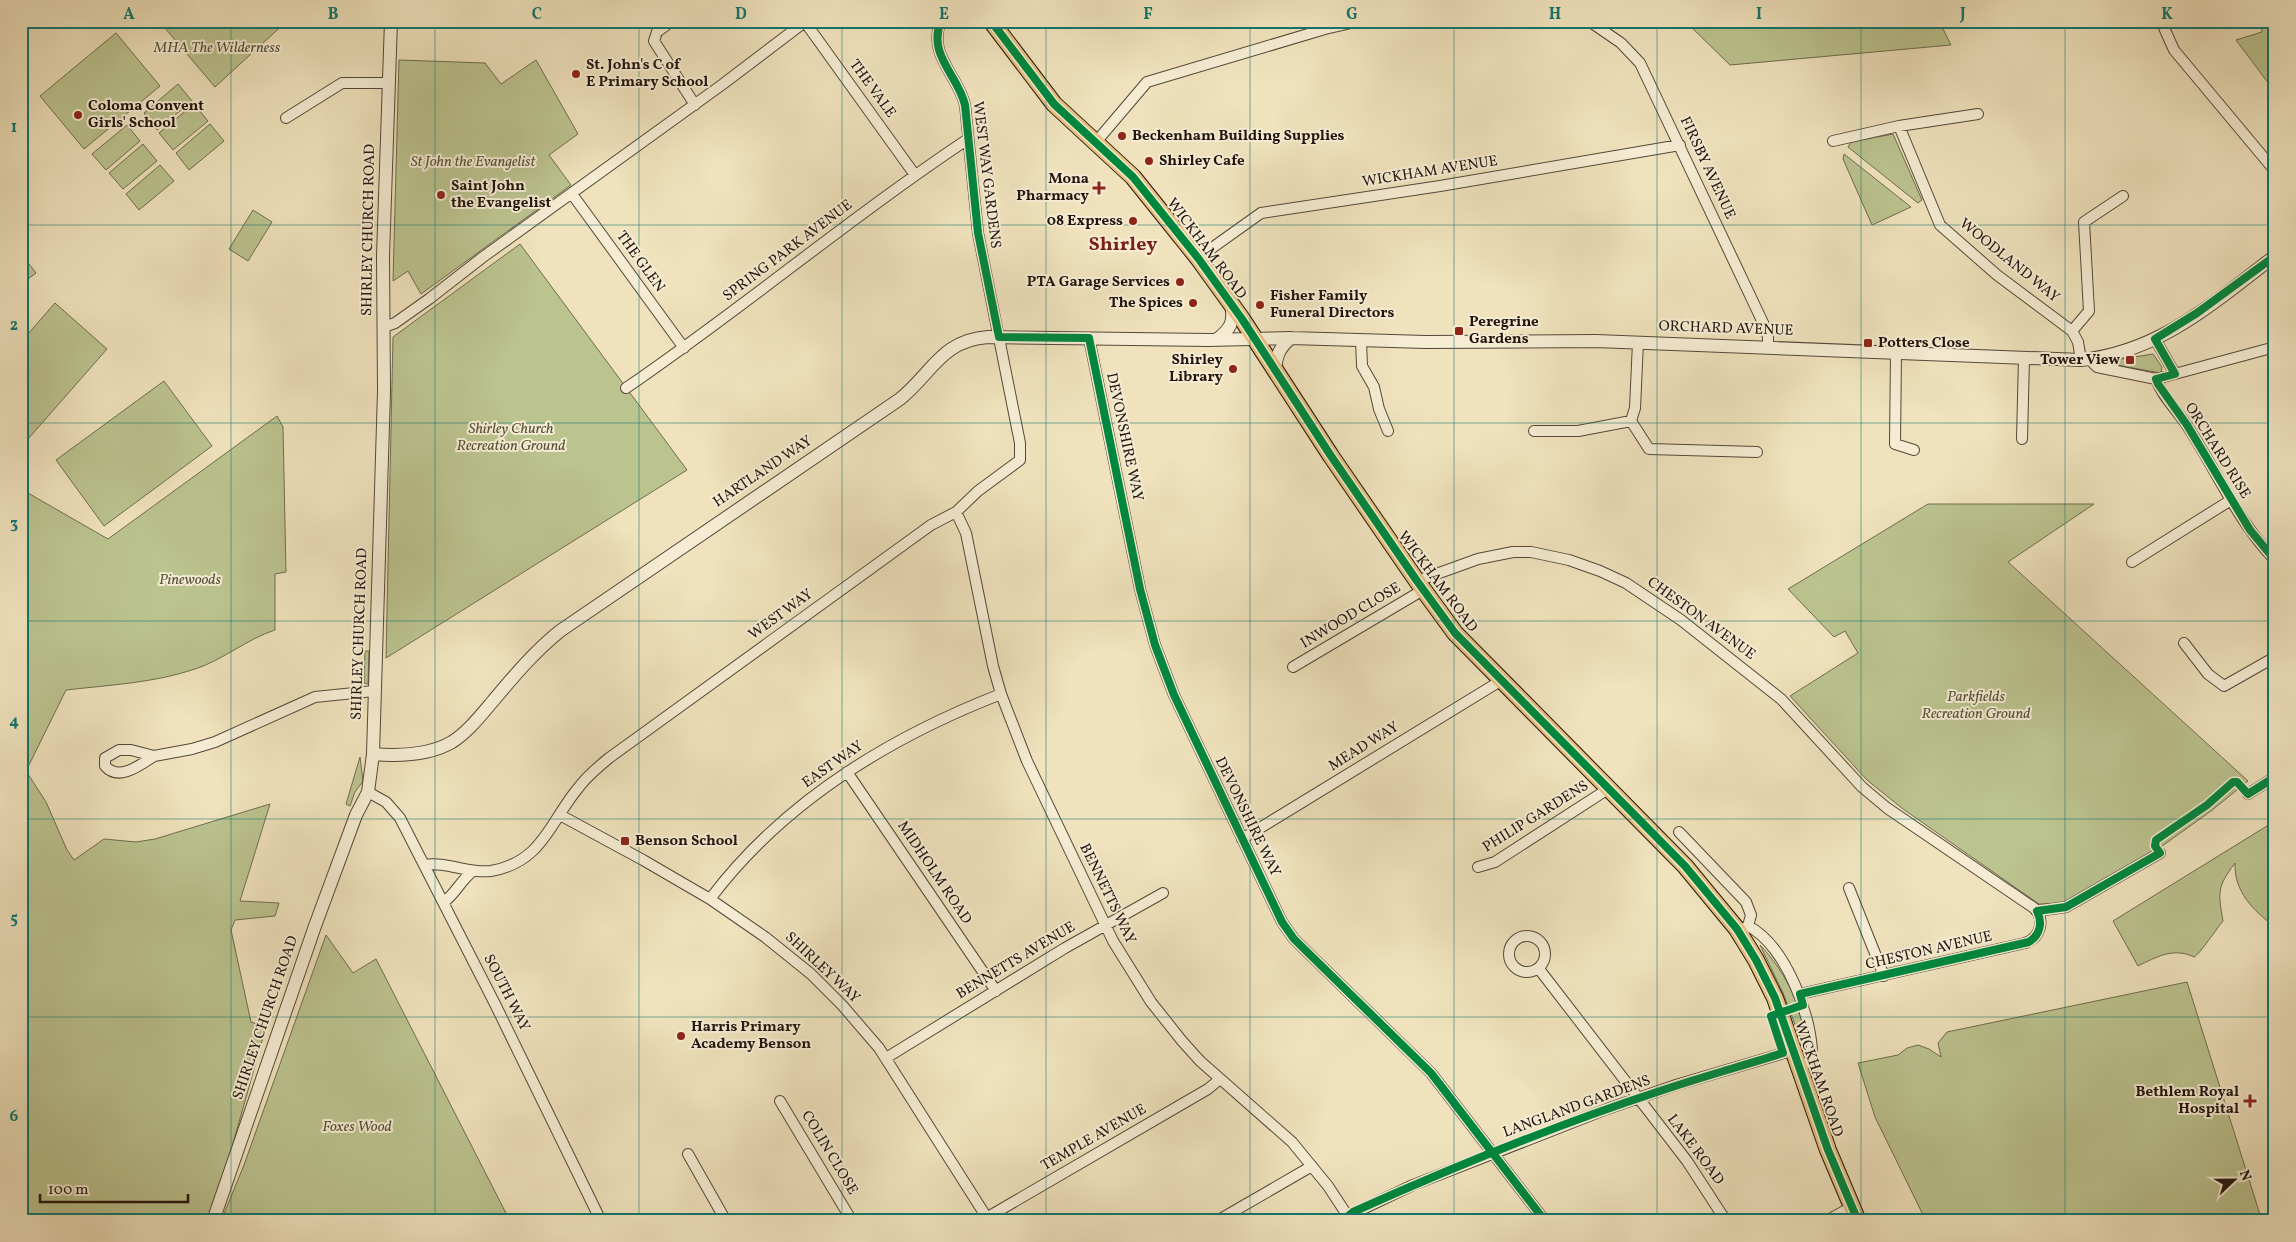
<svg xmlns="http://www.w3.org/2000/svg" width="2296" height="1242" font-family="Vollkorn,serif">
<rect width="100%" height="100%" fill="#efe2bc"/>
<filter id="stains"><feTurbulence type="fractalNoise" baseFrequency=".004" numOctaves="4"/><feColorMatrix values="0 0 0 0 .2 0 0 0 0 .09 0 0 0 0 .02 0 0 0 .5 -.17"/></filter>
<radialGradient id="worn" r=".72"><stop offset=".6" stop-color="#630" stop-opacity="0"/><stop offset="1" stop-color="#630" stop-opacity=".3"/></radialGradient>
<path fill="#bbc38f" stroke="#6e6c4e" d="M159,21H287L215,87Z
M1685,21H1939L1951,45L1730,65Z
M2275,21V92L2236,40L2262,32L2261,24Z
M116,33L160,86L84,149L40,96Z
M399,60L485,63L501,84L536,60L578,134L549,155L571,185L421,294L408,271L393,281Z
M178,84L192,101L157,130L144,113Z
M194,104L208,121L173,150L159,133Z
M210,124L224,141L189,170L176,153Z
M127,125L140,141L106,170L92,154Z
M1893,134L1922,200L1918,203L1848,147L1851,142Z
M143,144L157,161L123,189L109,173Z
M1844,154L1911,207L1872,225L1843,159Z
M160,165L174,181L139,210L126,194Z
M253,210L272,222L248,261L229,249Z
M520,244L687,470L386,658L393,337Z
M21,254L36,273L21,284Z
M55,303L107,349L21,447V342Z
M2153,354L2162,367L2161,373L2111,364L2108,361Z
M164,381L212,446L104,526L56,460Z
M277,416L283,427L286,572L275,574V630C247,639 223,660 195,669C154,683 109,685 66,690L26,771L46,802L67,850L74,860L104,839L136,842L155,839L270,804L240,901L279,903L275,916L235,920L231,930L251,1022L266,1027L211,1221H21V489L108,539Z
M1928,504H2094L2008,562L2248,781L2211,811L2158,849L2065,903L2039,904L1903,809L1867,780L1790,696L1858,653L1845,631L1834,637L1788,589Z
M365,651H369L368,684L364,683Z
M360,757L363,781L355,792L350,806L346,804Z
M2275,821V927C2253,910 2234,892 2235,863C2217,887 2218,892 2223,921C2217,928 2200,954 2194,957C2174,947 2156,957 2138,966L2113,921Z
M326,935L353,973L376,959L510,1221H221L244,1165Z
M1760,945C1787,973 1806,1013 1806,1053L1783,993Z
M2187,982L2262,1221H1926L1875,1117L1858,1063L1898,1055L1907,1048L1918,1045L1929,1049L1941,1057L1938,1043L1947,1032Z"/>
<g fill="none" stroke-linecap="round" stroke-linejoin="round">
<defs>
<path id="minor" d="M672,21L657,32L654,41L695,105
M1589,21L1621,43L1640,63L1765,327L1768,337V347
M2161,21L2174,50L2275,171
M805,22L915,175
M286,118L342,83H389
M1899,126L1940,225L1997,275L2072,331L2078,342L2081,360
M1833,141L1899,126L1978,114
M1096,142L1147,82L1325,29L1360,21
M572,194L684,348
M1198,258L1261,213L1440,186L1680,145
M384,327L395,323L429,299L483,257L723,84L806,21
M2072,331L2089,311L2084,222L2123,196
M1089,338L1140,589L1155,645L1174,695L1282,922L1294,939L1431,1073L1545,1221
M2155,339L2175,374
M1361,340L1362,366L1374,387L1379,409L1388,431
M1896,353L1895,444L1914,450
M2093,359V363L2097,367L2156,379L2275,347
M2156,379C2162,396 2176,409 2186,424C2216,469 2237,521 2275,560
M626,388C743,308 851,217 968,139
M1631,421L1635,408L1638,342
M1534,431H1578L1631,421L1649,449L1757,452
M2022,439L2024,358
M956,512L966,533L993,666L1001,694L1027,761L1113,941L1151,1002L1182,1041L1200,1061L1292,1142L1328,1186L1351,1221
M2132,562L2231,500
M1417,581L1478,559L1513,552H1531L1569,560L1600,571L1626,583L1681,620L1781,699L1862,787L1887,808L2034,908C2046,920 2040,938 2025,943L1800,994
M2184,643L2208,674L2224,686L2275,657
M1293,667L1423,590
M119,750H131L154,756C140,765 119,782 105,766V758Z
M154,756L192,749L215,742L315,697L374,691
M847,772L996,991
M368,792L386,802L400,818L495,1004L601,1221
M2248,794L2275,777
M560,815L643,860L710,899L765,937L811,974L842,1005L879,1048L989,1221
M1679,832L1746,902L1751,915L1748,926
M1242,839L1502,680
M424,865C447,861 468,874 491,871C543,862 550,821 579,787C587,776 598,767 609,758L931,525L956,512L978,491L1020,460V443L978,233L965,105C958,75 927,55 941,21
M1478,867L1495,862L1608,789
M1849,888L1884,976
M710,899C783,802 888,738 1001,694
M444,902C456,893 461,880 473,871
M2037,911L2066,907L2160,853
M1737,929L1748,926C1786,945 1814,1020 1812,1060L1800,1066
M1509 954a18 18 0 1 1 36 0a18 18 0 1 1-36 0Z
M1539,969L1687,1161L1726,1221
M886,1058L1065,948L1163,893
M780,1101L852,1221
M688,1154L726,1221
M1348,1216L1413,1185L1607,1109L1676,1085L1794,1050
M981,1221L1208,1089L1220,1079
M1217,1221L1312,1166
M1826,1221L1852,1207"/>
<path id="tertiary" d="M1216,340C1230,330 1235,322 1231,305
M1275,371C1276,356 1279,348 1291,338
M373,754C397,756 430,755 452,742C468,732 481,715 493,701C514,676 534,652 560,631L900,399C932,373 942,340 988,337L1208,340L1291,338L1425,342L1596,341L2081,360C2160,352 2214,302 2275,256
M213,1221L315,926L356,815L368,792L373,754L384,391L383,256L391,21"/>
<path id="trunk" d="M991,21L1054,104L1133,177L1198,258L1242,319L1331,456L1417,581L1455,633L1685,866L1737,929L1756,960L1775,998L1828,1150L1858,1221"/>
</defs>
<use href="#minor" stroke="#544839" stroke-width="12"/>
<use href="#tertiary" stroke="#544839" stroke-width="14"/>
<use href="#trunk" stroke="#21140d" stroke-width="18"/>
<use href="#minor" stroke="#f5ecd3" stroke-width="10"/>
<use href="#tertiary" stroke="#f5ecd3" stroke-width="12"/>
<use href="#trunk" stroke="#e8c17e" stroke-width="16"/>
<defs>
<path id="cycleway" d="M941,21C927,55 958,75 965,105L978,233L999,337L1089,338L1140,589L1155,645L1174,695L1282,922L1294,939L1431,1073L1545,1221
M991,21L1054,104L1133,177L1198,258L1242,319L1331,456L1417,581L1455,633L1685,866L1737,929L1756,960L1775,998L1828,1150L1858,1221
M2275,256L2197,313L2155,339L2175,374L2156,379L2158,384L2187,425L2250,530L2275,560
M1351,1221L1348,1216L1353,1212C1453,1167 1556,1125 1660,1091C1701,1077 1742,1066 1783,1053L1771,1016L1803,1005L1800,994L2029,942C2040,935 2043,923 2037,911L2066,907L2160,853L2155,846L2156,840L2207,805L2233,782H2237L2248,794L2275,777"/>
</defs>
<use href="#cycleway" stroke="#f5ecd3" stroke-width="11"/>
<use href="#cycleway" stroke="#00873e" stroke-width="8"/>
</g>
<path fill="none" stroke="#0f766e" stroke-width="1" stroke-opacity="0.55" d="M231,21V1221M435,21V1221M639,21V1221M842,21V1221M1046,21V1221M1250,21V1221M1454,21V1221M1657,21V1221M1861,21V1221M2065,21V1221M21,225H2275M21,423H2275M21,621H2275M21,819H2275M21,1017H2275"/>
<g fill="#8f2418" stroke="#f5ecd3" stroke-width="2">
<circle cx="576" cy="74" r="5"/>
<circle cx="78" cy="115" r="5"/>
<circle cx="1122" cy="136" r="5"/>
<circle cx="1149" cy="161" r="5"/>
<path d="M1096.5 180.5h5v5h5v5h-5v5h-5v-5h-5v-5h5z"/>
<circle cx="441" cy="195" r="5"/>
<circle cx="1133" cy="221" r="5"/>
<circle cx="1180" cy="282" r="5"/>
<circle cx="1193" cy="303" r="5"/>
<circle cx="1260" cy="305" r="5"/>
<rect x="1454" y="326" width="10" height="10" rx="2.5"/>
<rect x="1863" y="338" width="10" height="10" rx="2.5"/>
<rect x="2125" y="355" width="10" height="10" rx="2.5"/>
<circle cx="1233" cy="369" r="5"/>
<rect x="620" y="836" width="10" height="10" rx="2.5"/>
<circle cx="681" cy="1036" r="5"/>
<path d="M2247.5 1093.5h5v5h5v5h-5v5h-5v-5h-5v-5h5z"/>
</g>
<g text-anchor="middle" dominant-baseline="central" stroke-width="4" stroke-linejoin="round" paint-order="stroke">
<g font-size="15" font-style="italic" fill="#57513a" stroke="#f5ecd3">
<text x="217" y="48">MHA The Wilderness</text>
<text x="473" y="162">St John the Evangelist</text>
<text x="511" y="429">Shirley Church<tspan x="511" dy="17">Recreation Ground</tspan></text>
<text x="190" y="580">Pinewoods</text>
<text x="1976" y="697">Parkfields<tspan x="1976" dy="17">Recreation Ground</tspan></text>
<text x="357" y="1127">Foxes Wood</text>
</g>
<g font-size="15" font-weight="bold" fill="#21140d" stroke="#f5ecd3" text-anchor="start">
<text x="586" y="65">St. John's C of<tspan x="586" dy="17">E Primary School</tspan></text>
<text x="88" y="106">Coloma Convent<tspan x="88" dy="17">Girls' School</tspan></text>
<text x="1132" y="136">Beckenham Building Supplies</text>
<text x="1159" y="161">Shirley Cafe</text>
<text x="1089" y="179" text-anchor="end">Mona<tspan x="1089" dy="17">Pharmacy</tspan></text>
<text x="451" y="186">Saint John<tspan x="451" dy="17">the Evangelist</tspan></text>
<text x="1123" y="221" text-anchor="end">08 Express</text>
<text x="1170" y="282" text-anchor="end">PTA Garage Services</text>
<text x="1270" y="296">Fisher Family<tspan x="1270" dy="17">Funeral Directors</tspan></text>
<text x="1183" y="303" text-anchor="end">The Spices</text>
<text x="1469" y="322">Peregrine<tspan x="1469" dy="17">Gardens</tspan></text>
<text x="1878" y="343">Potters Close</text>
<text x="1223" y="360" text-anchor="end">Shirley<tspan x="1223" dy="17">Library</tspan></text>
<text x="2120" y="360" text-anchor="end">Tower View</text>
<text x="635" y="841">Benson School</text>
<text x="691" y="1027">Harris Primary<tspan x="691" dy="17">Academy Benson</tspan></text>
<text x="2239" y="1092" text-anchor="end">Bethlem Royal<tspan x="2239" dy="17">Hospital</tspan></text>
</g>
<g font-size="15" fill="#21140d" stroke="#f5ecd3">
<text transform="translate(872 89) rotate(54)">THE VALE</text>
<text transform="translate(1707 168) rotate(65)">FIRSBY AVENUE</text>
<text transform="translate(1430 172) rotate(-9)">WICKHAM AVENUE</text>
<text transform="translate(986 175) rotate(83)">WEST WAY GARDENS</text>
<text transform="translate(369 230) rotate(-89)">SHIRLEY CHURCH ROAD</text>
<text transform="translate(1206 249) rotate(53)">WICKHAM ROAD</text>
<text transform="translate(788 251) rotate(-37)">SPRING PARK AVENUE</text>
<text transform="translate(2009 261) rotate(39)">WOODLAND WAY</text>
<text transform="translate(640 262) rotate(54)">THE GLEN</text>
<text transform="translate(1726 329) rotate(2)">ORCHARD AVENUE</text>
<text transform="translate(1124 437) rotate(78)">DEVONSHIRE WAY</text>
<text transform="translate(2217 451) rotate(58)">ORCHARD RISE</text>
<text transform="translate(763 472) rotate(-34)">HARTLAND WAY</text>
<text transform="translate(1437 582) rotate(53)">WICKHAM ROAD</text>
<text transform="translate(781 615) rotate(-36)">WEST WAY</text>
<text transform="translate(1351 616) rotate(-31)">INWOOD CLOSE</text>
<text transform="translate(1701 619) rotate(36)">CHESTON AVENUE</text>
<text transform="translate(360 634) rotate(-88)">SHIRLEY CHURCH ROAD</text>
<text transform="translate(1364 747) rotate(-32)">MEAD WAY</text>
<text transform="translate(833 765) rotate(-35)">EAST WAY</text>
<text transform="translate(1247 817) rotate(64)">DEVONSHIRE WAY</text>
<text transform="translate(1536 817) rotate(-32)">PHILIP GARDENS</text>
<text transform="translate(934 873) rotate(56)">MIDHOLM ROAD</text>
<text transform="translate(1107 894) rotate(64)">BENNETTS WAY</text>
<text transform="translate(1929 951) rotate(-13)">CHESTON AVENUE</text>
<text transform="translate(1016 961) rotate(-31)">BENNETTS AVENUE</text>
<text transform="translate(822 968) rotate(43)">SHIRLEY WAY</text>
<text transform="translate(506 993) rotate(63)">SOUTH WAY</text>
<text transform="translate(266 1018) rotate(-71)">SHIRLEY CHURCH ROAD</text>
<text transform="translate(1818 1079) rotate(71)">WICKHAM ROAD</text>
<text transform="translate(1577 1107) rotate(-20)">LANGLAND GARDENS</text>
<text transform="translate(1094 1138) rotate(-30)">TEMPLE AVENUE</text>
<text transform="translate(1695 1150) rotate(53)">LAKE ROAD</text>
<text transform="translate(829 1153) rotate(59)">COLIN CLOSE</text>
</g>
<g font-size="20" font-weight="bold" fill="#7a1f14" stroke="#f5ecd3">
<text x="1123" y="245">Shirley</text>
</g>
</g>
<rect width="2296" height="1242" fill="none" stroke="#efe2bc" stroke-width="55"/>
<g transform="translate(2234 1180) rotate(68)" stroke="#f5ecd3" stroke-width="4" paint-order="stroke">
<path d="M0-4L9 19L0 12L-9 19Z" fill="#21140d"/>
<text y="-8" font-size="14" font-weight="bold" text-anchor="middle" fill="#21140d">N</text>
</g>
<path d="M40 1194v8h148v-8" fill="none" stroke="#21140d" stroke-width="2.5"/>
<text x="48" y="1194" font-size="15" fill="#21140d" stroke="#f5ecd3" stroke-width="4" paint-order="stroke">100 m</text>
<rect x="28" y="28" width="2240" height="1186" fill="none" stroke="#0f766e" stroke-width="2"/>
<g font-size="16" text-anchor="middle" font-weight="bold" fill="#0f766e">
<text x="129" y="19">A</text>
<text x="333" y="19">B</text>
<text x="537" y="19">C</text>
<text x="741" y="19">D</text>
<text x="944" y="19">E</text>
<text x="1148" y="19">F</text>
<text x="1352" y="19">G</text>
<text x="1555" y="19">H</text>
<text x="1759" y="19">I</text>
<text x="1963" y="19">J</text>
<text x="2167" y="19">K</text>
<text x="14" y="132">1</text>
<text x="14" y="330">2</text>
<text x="14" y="528">3</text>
<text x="14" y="726">4</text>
<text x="14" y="923">5</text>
<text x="14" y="1121">6</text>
</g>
<rect width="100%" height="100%" filter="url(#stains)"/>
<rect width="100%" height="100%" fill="url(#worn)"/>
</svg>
